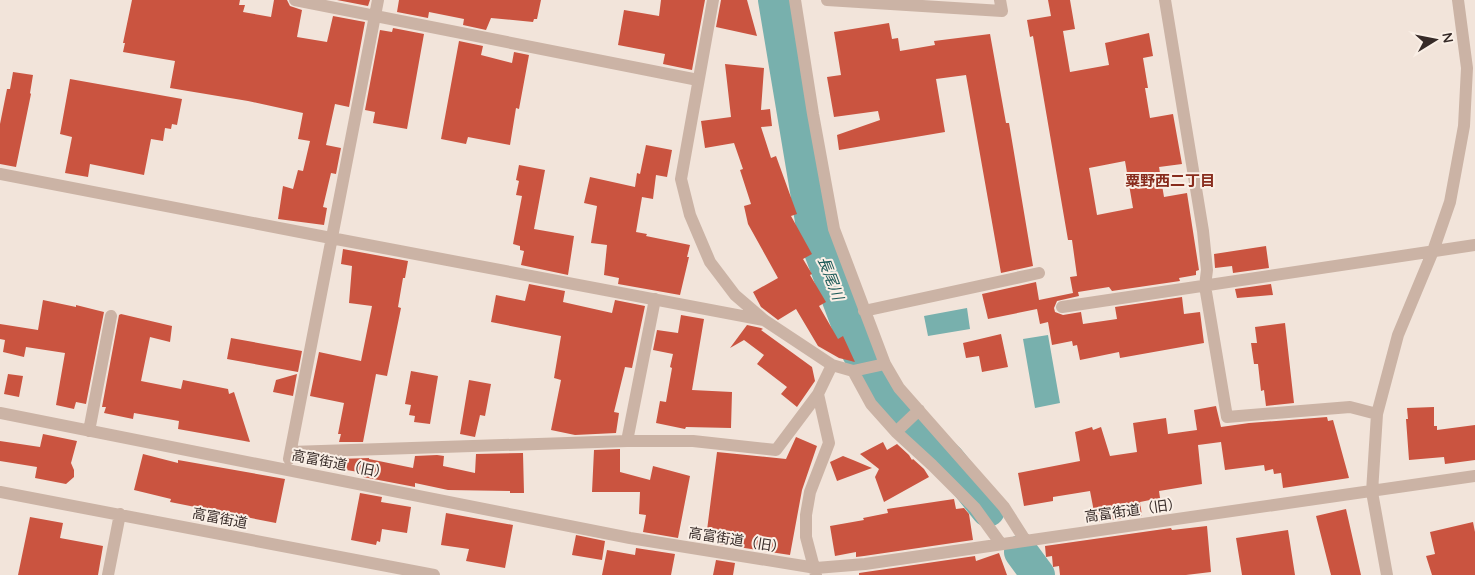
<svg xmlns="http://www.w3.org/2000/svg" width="1475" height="575" font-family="Quicksand,'Noto Sans JP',sans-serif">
<rect width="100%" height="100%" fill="#f2e4da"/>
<path fill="#78b0ad" d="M967,308L970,329L928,336L924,316Z
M1048,335L1060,403L1035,408L1023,339Z"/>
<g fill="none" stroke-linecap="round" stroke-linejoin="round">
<path stroke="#78b0ad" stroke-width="34" d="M775,0L814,233L859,353L887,403L949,461L988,510
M1021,552L1038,575"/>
</g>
<path fill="#ca5440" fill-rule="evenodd" d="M132,0H240L239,5H245L243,12L271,17L274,0H287L290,6L302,10L297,37L327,42L333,16L365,22L349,107L335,104L326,145L341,148L336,174L331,173L323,207L327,208L324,225L278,219L283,186L293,189L298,170L303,171L310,141L298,139L303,113L248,101L170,88L175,61L123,52L125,43H123Z
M337,0H370L368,6Z
M399,0H541L537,19H534L533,22L491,18L486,30L463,25L464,19L429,12L428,18L397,12Z
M661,0H705L692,70L663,64L665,54L618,45L624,10L659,16Z
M721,0H747L757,36L716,27Z
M1048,0H1070L1075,29L1063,31L1070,72L1109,65L1105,43L1149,33L1153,56L1143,58L1148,88H1145L1150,118L1173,114L1182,164L1159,167L1164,197L1187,193L1199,270L1196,271V275L1179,278L1180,281L1112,291L1109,287L1078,292L1079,296L1057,301L1054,308L1055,312L1063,315L1081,312L1083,324L1117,319L1115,307L1182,297L1184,314L1200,312L1204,343L1120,358L1119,352L1080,360L1077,345L1073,346L1072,341L1052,345L1048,322L1040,324L1037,309L988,319L982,294L1036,282L1039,300L1073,293L1070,277L1077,276L1072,240H1068L1033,36L1030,37L1027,20L1051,16ZM1125,161L1133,208L1097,215L1089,168Z
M889,23L892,39L898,38L900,51L935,45L934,41L990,34L1006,123H1009L1033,266L1001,273L966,75L936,79L945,132L839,150L837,135L880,120L878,111L834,117L827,77L841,75L834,32Z
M393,28L424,34L407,129L373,123L375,112L365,110L380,30L392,32Z
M459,41L483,46L481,55L512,63L514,52L529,55L519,109L516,108L510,145L468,137L466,144L441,139Z
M725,64L764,68L761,110L770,109L772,126L761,127L771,158L776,156L797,214L791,216L812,254L803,259L812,274L810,275L826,302L819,306L838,339L843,336L855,362L839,358L818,346L796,309L778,320L761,307L753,292L778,278L748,224L744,206L751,204L740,170L743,169L734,143L705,148L701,121L731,117Z
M13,72L33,75L30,93L31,94L16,167L0,164V124L7,89H10Z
M70,79L182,99L177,125L172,124L171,129L165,128L163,141L151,139L144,175L90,164L88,177L65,173L72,137L60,134Z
M646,145L672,150L667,177L656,175L653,199L642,197L636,232L647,234L646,236L690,245L687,257H689L680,295L618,284L619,278L604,275L607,245L591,243L597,206L584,203L590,177L635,187L637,173L640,174Z
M519,165L545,170L534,229L574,236L568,275L521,265L524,251L520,250V246L513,244L522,196L516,195L519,181L516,180Z
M1266,246L1269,268L1233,273L1232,266L1215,268L1214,254Z
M343,249L408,261L405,278H403L398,307L401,308L387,376L376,374L363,442H339L341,434H338L344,403L310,396L319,352L361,361L372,306L349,303L352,266L341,264Z
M529,284L565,291L563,302L612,313L615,300L645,306L632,368L625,367L614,412L619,413L616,433L575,435L551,430L561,380L554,378L561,336L491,322L496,295L525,301Z
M1271,284L1273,295L1237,298L1235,289Z
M43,300L76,307V305L104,312L86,404L76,402L74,409L56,405L65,353L26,347L24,357L3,352L5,340L0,339V324L38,330Z
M121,314L172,326L170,342L150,337L141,381L181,389L183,380L228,389L229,394L234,392L250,442L178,429L179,421L134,413L133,419L104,413L106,407H102L119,315Z
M681,315L704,319L692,390L732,392L731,428L686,427L685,429L656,423L660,401L666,402L672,368L670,367L673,354L653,350L657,330L678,333Z
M1285,323L1294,403L1266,406L1264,390L1261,391L1258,364H1254L1251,343H1257L1255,327Z
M747,325L761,328L763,329L761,330L812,367L815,381L797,407L781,394L787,387L757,364L764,355L744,340L730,348Z
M1001,334L1008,367L982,372L979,356L966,358L963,343Z
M231,338L302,351L298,372L227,359Z
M411,371L438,376L430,424L414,422L415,416L409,415L411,405L405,404Z
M8,374L23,376L19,397L4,394Z
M297,374L293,396L273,392L276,380Z
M469,380L491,384L485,416L480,415L475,437L460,434Z
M1216,406L1221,427L1249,423L1327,417L1328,421L1333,420L1349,478L1283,488L1281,473L1274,474L1273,469L1265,471L1264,465L1225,470L1221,442L1198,445L1202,484L1159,491L1160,498L1140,502L1142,516L1096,522L1090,491L1053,497V501L1024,506L1018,473L1080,461L1075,432L1092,427L1093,430L1101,427L1110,456L1137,452L1133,423L1166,418L1168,434L1197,430L1194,410Z
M1434,407V426H1437V430L1475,425V460L1445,464L1444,457L1409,460L1406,419H1408L1407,408Z
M43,434L77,441L71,463L74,470V477L66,484L35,478L37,467L0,461V441L40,447Z
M796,437L817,446L802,490L790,555L719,544L720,540L706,538L717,452L786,459Z
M883,442L887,450L897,444L909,455L912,460L913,459L924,469L929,477L884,502L875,477L879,469L860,454Z
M620,449V472L650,480L653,466L690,476L678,538L643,532L646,515L639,514L640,492H592L594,450Z
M523,453L524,493H510V491L448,490L415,483V487L363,477L364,473L335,468L337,459L369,458V459L413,468L415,456L437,455L444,456L443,466L475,473L476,454Z
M143,454L178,463V460L285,479L276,523L170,502L171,499L134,490Z
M843,456L853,460L872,468L837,481L830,462Z
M360,493L382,497L381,502L411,507L407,533L382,529L380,542L377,541L376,545L351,540Z
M954,499L956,509L964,508L969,514L973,540L864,556L856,557V552L835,556L830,526L864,520L863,518L888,513L887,509Z
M1346,509L1361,575H1331L1316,516Z
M446,513L513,525L505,568L466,561L469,549L441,545Z
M30,517L63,523L60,538L103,546L98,575H18Z
M1473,522L1475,532V575H1432L1426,556L1435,554L1430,532Z
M1207,526L1211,572L1186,575H1060L1059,566L1053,567L1052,556L1046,557L1045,546L1171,528L1172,530Z
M1288,530L1295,575H1242L1236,538Z
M576,535L605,541L602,560L572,555Z
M636,548L675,554L671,575H602L607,550L635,555Z
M999,553L1007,575H859V573L975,556L976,561Z
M716,560L735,563L733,575H713Z"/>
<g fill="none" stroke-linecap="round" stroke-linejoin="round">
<path stroke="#cbb3a5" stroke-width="12" d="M295,0L698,80
M713,0L681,179L690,215L710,262L735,295L764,320L832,365L853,371L871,404L896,432L932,465L975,508L1001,544
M795,0L813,114L834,229L885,364L899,388L1004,507L1025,540
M827,0L1002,11L1000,0
M1165,0L1203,231L1207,270L1205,286L1227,417L1350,407L1377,414
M0,174L331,238L764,320
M1062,307L1475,245
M864,311L1039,273
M853,371L885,364
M0,413L630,538L816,568L865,564L1475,476
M89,431L111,316
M896,432L919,410
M627,441L655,299
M291,452L627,441H693L776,450L818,394
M289,459L378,0
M0,492L434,575
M108,575L120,514
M816,575L806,537V515L810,492L829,443L818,394L832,365
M1387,575L1372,492L1377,414L1398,335L1433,251L1450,202L1464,126L1467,68L1458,0"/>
</g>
<g text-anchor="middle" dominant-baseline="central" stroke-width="4" stroke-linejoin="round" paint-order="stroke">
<g font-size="14" fill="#362a27" stroke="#faefe6">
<text transform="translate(340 464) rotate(11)">高富街道（旧）</text>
<text transform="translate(1133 510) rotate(-8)">高富街道（旧）</text>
<text transform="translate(220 518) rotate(11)">高富街道</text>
<text transform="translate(737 540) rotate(9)">高富街道（旧）</text>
</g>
<g font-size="15" font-weight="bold" fill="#882c1d" stroke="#faefe6">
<text x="1170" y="180">粟野西二丁目</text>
</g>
<g font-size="15" font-style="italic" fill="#1b5957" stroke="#faefe6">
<text transform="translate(831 278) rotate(69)">長尾川</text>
</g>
</g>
<g transform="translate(1435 40) rotate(80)" stroke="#faefe6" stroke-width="4" paint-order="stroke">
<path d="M0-4L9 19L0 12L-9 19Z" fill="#362a27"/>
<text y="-8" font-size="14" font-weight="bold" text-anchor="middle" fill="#362a27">N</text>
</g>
</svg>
